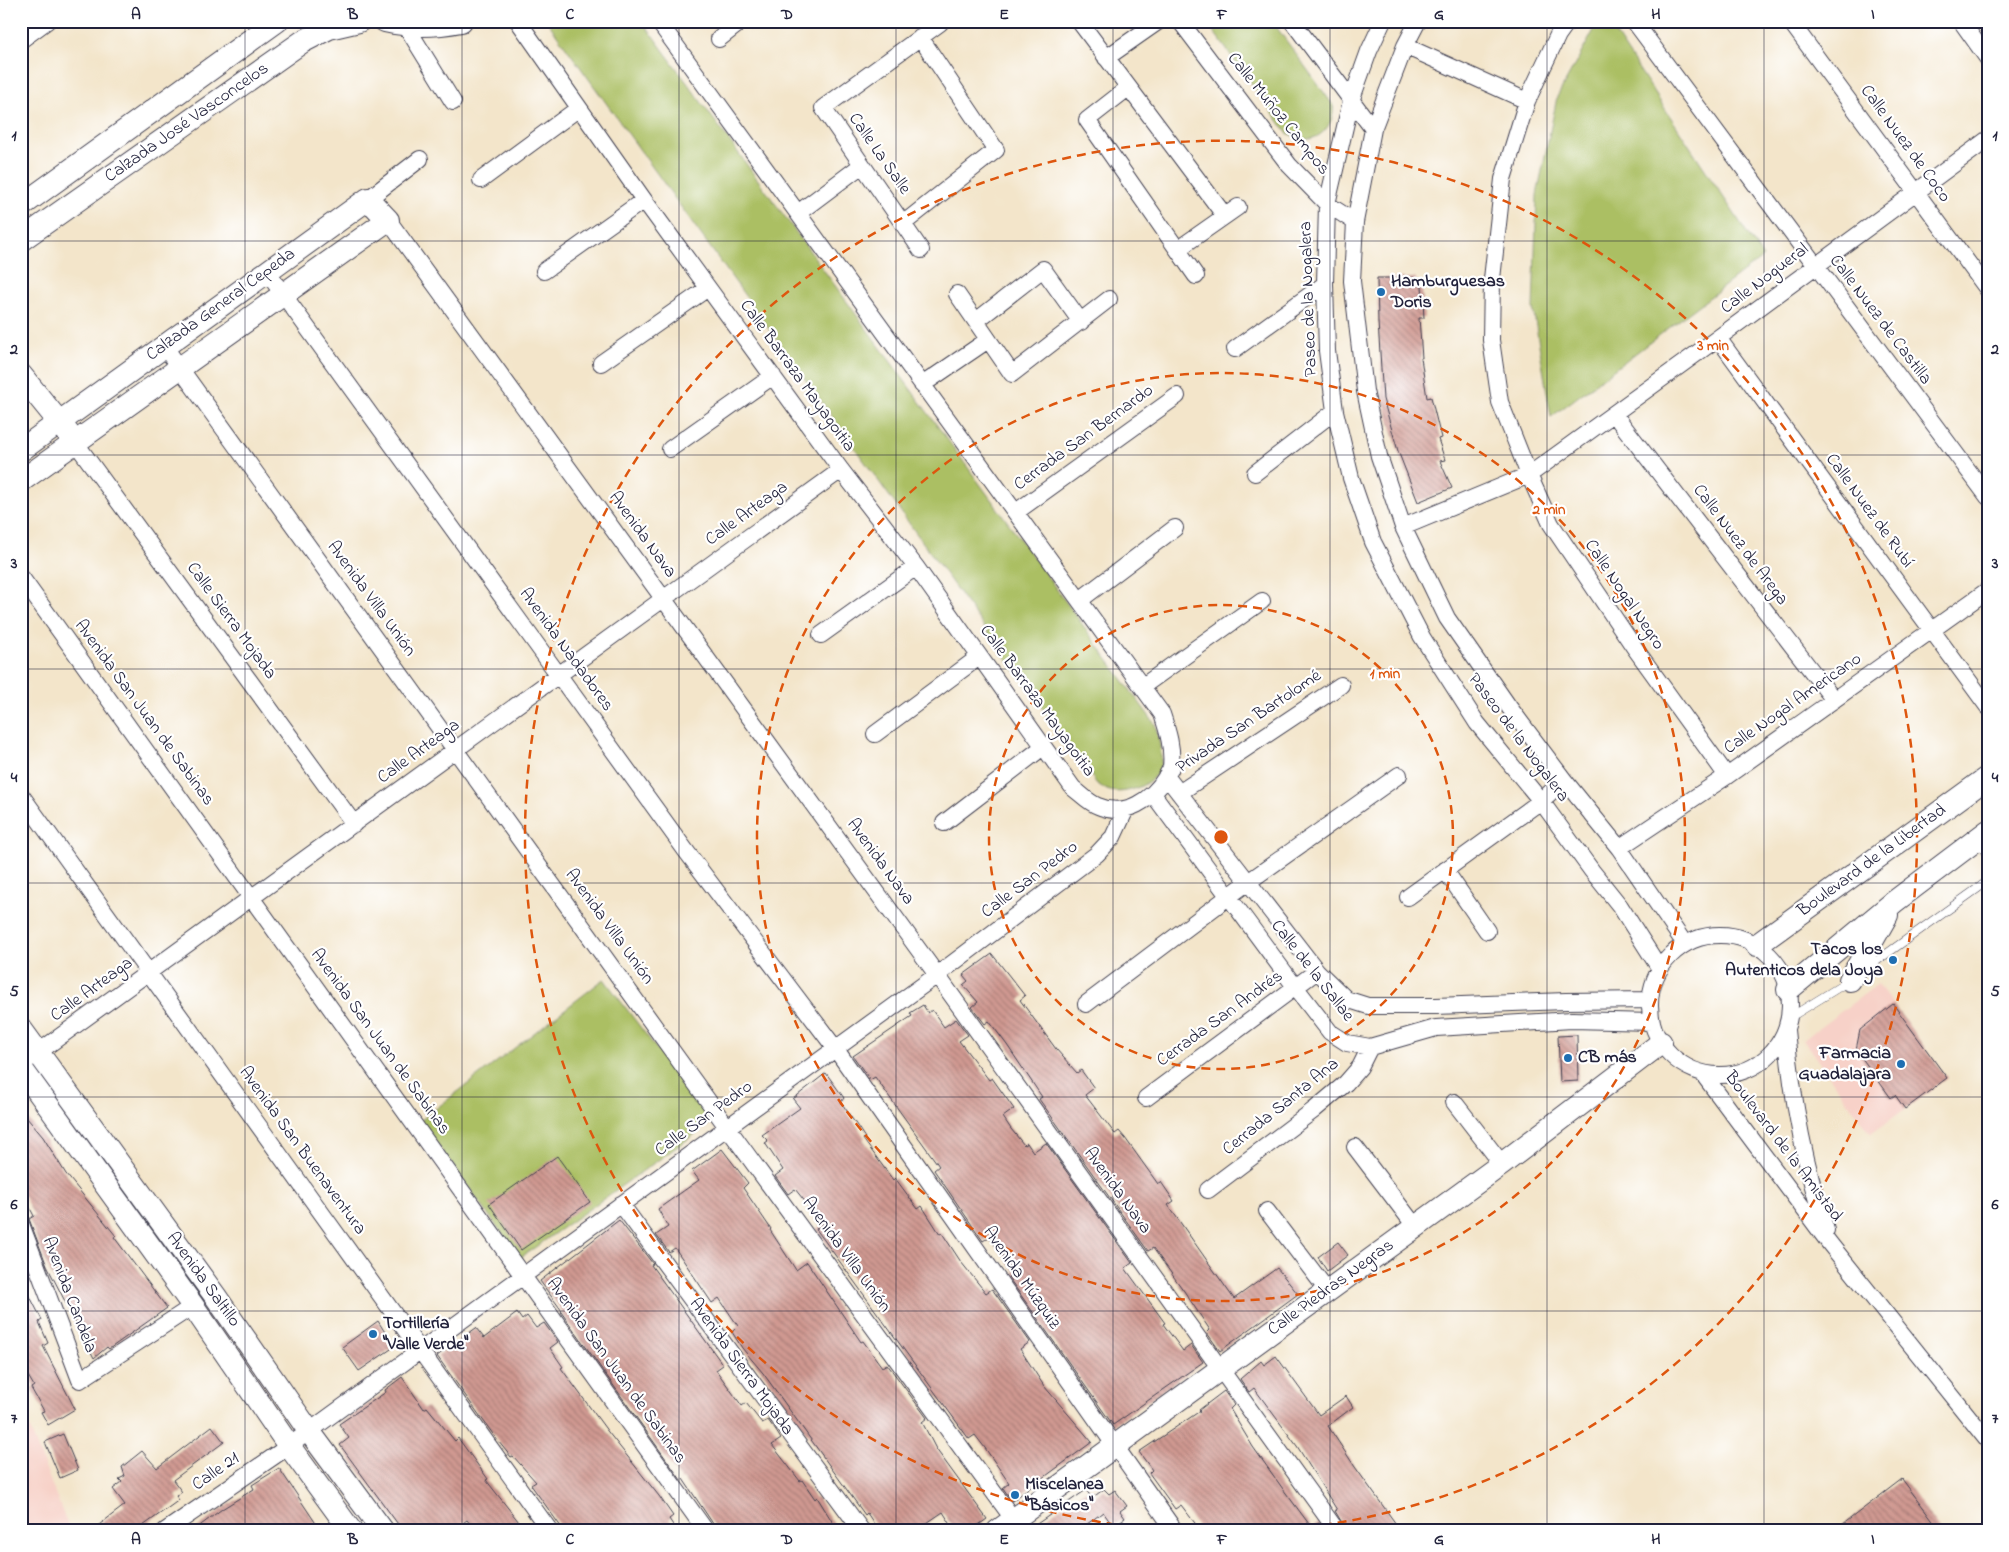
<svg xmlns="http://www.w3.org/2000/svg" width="2009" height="1552" font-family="'Indie Flower',sans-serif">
<defs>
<pattern id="building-back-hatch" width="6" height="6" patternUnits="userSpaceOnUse" patternTransform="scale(1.25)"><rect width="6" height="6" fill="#d09991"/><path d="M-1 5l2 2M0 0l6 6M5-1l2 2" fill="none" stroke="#a87c78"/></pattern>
</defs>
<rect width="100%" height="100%" fill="#fff"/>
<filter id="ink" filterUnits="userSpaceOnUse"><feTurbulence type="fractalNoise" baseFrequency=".02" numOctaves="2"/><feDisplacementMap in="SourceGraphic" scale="10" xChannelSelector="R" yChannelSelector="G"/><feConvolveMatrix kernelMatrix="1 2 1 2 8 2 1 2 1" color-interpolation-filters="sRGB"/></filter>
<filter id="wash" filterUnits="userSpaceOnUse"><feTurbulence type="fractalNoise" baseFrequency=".0096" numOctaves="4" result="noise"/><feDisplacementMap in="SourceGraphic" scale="20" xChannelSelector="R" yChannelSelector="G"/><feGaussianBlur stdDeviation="1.12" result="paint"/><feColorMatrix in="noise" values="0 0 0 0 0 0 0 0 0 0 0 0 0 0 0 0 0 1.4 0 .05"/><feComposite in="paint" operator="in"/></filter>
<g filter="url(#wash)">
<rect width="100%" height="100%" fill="#f3e5ca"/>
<path fill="#f7d1c8" d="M1878,984L1947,1078L1871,1134L1803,1040Z
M21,1406L70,1531H21Z"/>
<path fill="#abbf64" stroke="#667050" d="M547,21H642L1155,724C1158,737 1162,750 1161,763C1159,783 1125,797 1107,790C1104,788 1101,786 1097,784Z
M1206,21H1272L1333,105C1335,122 1322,141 1303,139C1298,139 1292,135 1287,133Z
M1599,21H1607L1763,257L1551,417L1533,308L1537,195L1557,97Z
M604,979L712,1122L520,1258L420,1121Z"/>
<g id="blocks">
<path fill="url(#building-back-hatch)" d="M1377,278H1416V285H1422L1424,318H1419L1422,358H1421L1427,398L1431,397L1441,438L1438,439L1445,460L1440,461L1452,488L1418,502L1398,451L1383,399L1378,322Z
M992,954L1025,996L1020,1000L1056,1049L1077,1073L1081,1070L1094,1088L1085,1095L1115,1134L1119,1131L1125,1138L1158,1184L1161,1182L1174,1201L1168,1205L1234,1299L1277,1268L1298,1294L1220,1351L1207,1333L1210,1330L1184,1291L1153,1248L1148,1251L1039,1099L1042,1097L1007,1045L989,1021L985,1024L972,1007L978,1002L963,985L968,981L963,975Z
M1893,1004L1947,1078L1905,1109L1895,1095L1891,1098L1856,1050L1860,1030Z
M923,1005L928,1013L932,1010L944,1027L956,1019L968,1035L959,1041L989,1080L992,1078L1014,1109L1003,1117L1011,1129L1024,1145L1027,1143L1033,1152L1046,1143L1132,1263L1125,1268L1165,1323L1163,1324L1183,1351L1191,1345L1203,1362L1113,1425L1008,1277L1015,1272L989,1237L983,1241L934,1170L939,1166L875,1077L870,1080L853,1056L912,1016L910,1013Z
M1577,1035L1578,1081L1560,1082L1558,1036Z
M826,1073L844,1098L841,1102L865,1138L863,1139L893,1180L895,1178L918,1209L922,1206L940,1234L942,1233L961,1262L986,1293L992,1289L1030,1342L1020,1349L1044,1386L1092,1442L1012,1501L1003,1488L1009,1483L985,1448L975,1435L969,1439L816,1229L823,1224L795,1189L788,1194L775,1176L783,1170L765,1143L768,1141L762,1135L800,1108L793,1099Z
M21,1111L43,1137L66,1174L116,1236L114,1237L167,1308L109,1349L107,1347L94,1358L47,1266L29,1219L34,1216L21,1191Z
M722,1149L748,1183L743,1188L771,1229L770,1230L796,1270L807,1262L861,1342L863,1341L882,1367L887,1364L927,1418L922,1422L936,1449L987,1519L970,1531H955L943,1512L915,1531H879L867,1513L865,1515L763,1373L742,1348L732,1332L738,1326L719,1298L712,1303L675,1248L669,1252L656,1235L668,1227L658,1209L699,1180L692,1171Z
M557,1156L590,1202L521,1250L489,1204Z
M619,1220L653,1264L651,1265L723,1365L716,1370L742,1406L746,1403L762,1423L768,1420L776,1431L781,1439L772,1445L800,1481L802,1480L815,1499L817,1497L838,1531H718L683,1479L681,1480L561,1312L562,1311L540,1281Z
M1338,1242L1348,1255L1327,1271L1318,1257Z
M21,1279L42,1320L39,1322L48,1343L43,1346L75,1409L48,1425L41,1412L44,1411L31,1388L34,1386L21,1364Z
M517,1313L522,1320L527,1316L536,1328L544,1323L558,1342L550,1348L563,1367L561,1368L608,1432L659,1496L673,1516L669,1519L677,1531H564L531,1485L536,1482L513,1456L511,1457L498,1441L437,1356L476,1328L484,1338Z
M378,1321L394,1347L359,1371L342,1347Z
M1276,1356L1319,1415L1346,1396L1353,1407L1328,1426L1355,1467L1401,1531H1347L1335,1511L1337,1510L1297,1446L1254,1388L1249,1392L1240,1379L1261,1361L1264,1365Z
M402,1377L424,1409L427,1407L455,1441L458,1438L488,1479L486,1480L526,1531H476L467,1520L452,1531H403L340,1445L349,1438L339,1424L386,1392L385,1390Z
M1224,1391L1234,1405L1230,1409L1253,1447L1283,1489L1312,1528L1319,1523L1324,1531H1201L1181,1505L1175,1509L1149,1473L1152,1470L1139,1452L1200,1411L1199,1410Z
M212,1426L224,1442L173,1480L182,1492L176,1496L179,1500L136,1531H91L125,1505L113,1489L122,1482L119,1479L125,1476L122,1467L142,1451L157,1468Z
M63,1434L78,1470L60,1478L45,1442Z
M279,1468L321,1531H193L222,1509L254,1489L252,1485Z
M1902,1479L1941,1531H1834Z
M1104,1489L1109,1494L1115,1490L1127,1506L1120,1511L1125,1518L1113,1526L1103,1512L1078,1531H1032L1031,1528L1086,1490L1092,1498Z"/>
</g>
</g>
<g filter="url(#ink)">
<use href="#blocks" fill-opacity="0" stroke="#413f50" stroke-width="1"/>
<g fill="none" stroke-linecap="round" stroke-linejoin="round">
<defs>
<path id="lane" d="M1978,841L1988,854
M1864,970L1988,881
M1789,1018L1849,981"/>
<path id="street" d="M518,21L644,200L841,470L916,567L1073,788C1081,794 1089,803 1098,806C1125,818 1152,800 1166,777C1167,774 1170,771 1171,767C1173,748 1168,732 1162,714L658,21
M1079,21L1225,216
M1180,21L1289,165L1327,204L1355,222
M1292,21L1373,129
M1383,21L1369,51L1351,101L1327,204L1325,284L1327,351L1335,411L1351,478L1373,542L1422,637L1477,723L1541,801L1592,871L1620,906L1660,969
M1418,21L1405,46L1373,129L1355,222L1352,281L1365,391L1379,456L1403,527L1447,618L1509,707L1564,780L1619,848L1685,944
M1568,21L1558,35L1527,101L1503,179L1492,279L1491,340L1500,402L1529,475L1551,524L1634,647L1727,776
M1634,21L1988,497
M1790,21L1988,290
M1961,21L1988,59
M406,26L453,102
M719,39L742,21
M21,40L47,21
M1405,46L1527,101
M1106,58L1159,21
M1128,88L1087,120L1196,276
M481,180L579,108
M368,199L420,159
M798,213L862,165
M388,220L937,975L1337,1531
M904,223L996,150L920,37
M1178,249L1238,207
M921,250L823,108L940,23
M544,271L644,200
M267,272L686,851L835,1048L1175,1531
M957,294L1012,374L1109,299
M976,321L1043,269L1081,322
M1718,338L1988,707
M164,346L727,1127L1022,1531
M1235,349L1325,284
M601,363L708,288
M922,385L988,340
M1614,414L1834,700
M75,442L354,824
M670,449L773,376
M1255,473L1335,411
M1016,512L1177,396
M1403,527L1529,475L1718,338L1988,139
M21,577L706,1531
M1080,600L1175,528
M821,635L916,567
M1143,686L1262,601
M875,734L979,657
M1166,776L1317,971L1346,999L1368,1006H1436L1566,1001L1650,1000
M1179,793L1341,685
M1153,794L1296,988L1330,1032L1347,1043L1370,1047L1436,1028L1572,1020L1652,1022
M21,795L550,1531
M944,823L1043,747
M1619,848L1727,776L1988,590
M1445,870L1487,931
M1408,897L1541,801L1564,780
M1650 1005a70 70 0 1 1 140 0a70 70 0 1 1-140 0Z
M1086,1004L1248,882L1399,775
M1786,1030C1792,1098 1804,1164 1826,1230
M29,1059L841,470
M1703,1074L1830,1244L1988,1441
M1146,1098L1317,971
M1454,1102L1502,1164
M1355,1147L1415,1226
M1208,1190L1314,1110L1346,1083L1360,1067L1370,1047
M621,1204L862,1531
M1267,1211L1327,1290
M21,1224L80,1380L193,1306
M165,1531L289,1446L421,1350L937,975L1097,854L1113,837L1126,809"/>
<path id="secondary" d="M385,21C411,27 436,26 461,21
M21,206L277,21
M21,240L302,42L329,28L359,21
M21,375L68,433
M21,450L368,199L388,220L21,481
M1757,945L1988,777
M1850,980L1887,915
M1788,990L1894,902L1988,831
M21,1029L216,1297L309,1431L383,1531
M21,1068L193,1306L289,1446L351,1531
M998,1531L1502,1164L1661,1043"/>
</defs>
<use href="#lane" stroke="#413f50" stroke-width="9"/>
<use href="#street" stroke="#413f50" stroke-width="18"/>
<use href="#secondary" stroke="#413f50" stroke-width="24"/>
<use href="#lane" stroke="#fff" stroke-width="8"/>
<use href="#street" stroke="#fff" stroke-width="16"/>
<use href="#secondary" stroke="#fff" stroke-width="22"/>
</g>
</g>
<path fill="none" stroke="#22223b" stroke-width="1" stroke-opacity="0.55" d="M245,21V1531M462,21V1531M679,21V1531M896,21V1531M1113,21V1531M1330,21V1531M1547,21V1531M1764,21V1531M21,241H1988M21,455H1988M21,669H1988M21,883H1988M21,1097H1988M21,1311H1988"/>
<g fill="none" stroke="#de560e" stroke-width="2.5" stroke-dasharray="9 6">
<circle cx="1221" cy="837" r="232"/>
<circle cx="1221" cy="837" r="464"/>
<path d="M1160 1530A696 696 0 1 1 1282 1530"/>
</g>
<g fill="#1f6fb2" stroke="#fff" stroke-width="2">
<circle cx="1381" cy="292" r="5"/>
<circle cx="1893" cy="960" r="5"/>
<circle cx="1568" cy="1058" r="5"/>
<circle cx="1901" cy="1064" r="5"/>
<circle cx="373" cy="1334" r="5"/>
<circle cx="1015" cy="1495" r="5"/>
</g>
<g text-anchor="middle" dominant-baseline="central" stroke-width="4.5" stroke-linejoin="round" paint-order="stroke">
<g font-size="18" fill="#22223b" stroke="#fff">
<text transform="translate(1278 114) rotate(51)">Calle Muñoz Campos</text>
<text transform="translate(187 123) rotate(-35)">Calzada José Vasconcelos</text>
<text transform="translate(1905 144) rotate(54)">Calle Nuez de Coco</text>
<text transform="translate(879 154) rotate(55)">Calle La Salle</text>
<text transform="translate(1765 279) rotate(-37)">Calle Nogueral</text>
<text transform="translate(1309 299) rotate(-92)">Paseo de la Nogalera</text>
<text transform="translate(221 305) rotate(-36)">Calzada General Cepeda</text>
<text transform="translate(1880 320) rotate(53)">Calle Nuez de Castilla</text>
<text transform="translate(797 376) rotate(54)">Calle Barraza Mayagoitia</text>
<text transform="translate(1084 438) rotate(-36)">Cerrada San Bernardo</text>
<text transform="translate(1869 511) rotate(54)">Calle Nuez de Rubí</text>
<text transform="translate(747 514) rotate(-36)">Calle Arteaga</text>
<text transform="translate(642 535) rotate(54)">Avenida Nava</text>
<text transform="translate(1740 545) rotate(53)">Calle Nuez de Arega</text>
<text transform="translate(1624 595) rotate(56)">Calle Nogal Negro</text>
<text transform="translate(371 599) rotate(54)">Avenida Villa Unión</text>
<text transform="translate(231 621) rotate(54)">Calle Sierra Mojada</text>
<text transform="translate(566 650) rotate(54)">Avenida Nadadores</text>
<text transform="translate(1037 701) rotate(54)">Calle Barraza Mayagoitia</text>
<text transform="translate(1793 704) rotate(-35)">Calle Nogal Americano</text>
<text transform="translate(144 713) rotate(54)">Avenida San Juan de Sabinas</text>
<text transform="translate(1249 722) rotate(-34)">Privada San Bartolomé</text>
<text transform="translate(1518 738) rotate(53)">Paseo de la Nogalera</text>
<text transform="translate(419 752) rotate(-36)">Calle Arteaga</text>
<text transform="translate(1872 861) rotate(-36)">Boulevard de la Libertad</text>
<text transform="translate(880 862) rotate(54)">Avenida Nava</text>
<text transform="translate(1030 880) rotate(-37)">Calle San Pedro</text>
<text transform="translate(609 927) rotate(54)">Avenida Villa Unión</text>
<text transform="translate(1312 971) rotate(52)">Calle de la Sallae</text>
<text transform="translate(92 990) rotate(-36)">Calle Arteaga</text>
<text transform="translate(1220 1019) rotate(-36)">Cerrada San Andrés</text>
<text transform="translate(380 1042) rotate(54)">Avenida San Juan de Sabinas</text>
<text transform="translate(1281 1107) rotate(-39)">Cerrada Santa Ana</text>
<text transform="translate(704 1119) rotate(-36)">Calle San Pedro</text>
<text transform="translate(1783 1147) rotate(53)">Boulevard de la Amistad</text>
<text transform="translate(302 1151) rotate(54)">Avenida San Buenaventura</text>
<text transform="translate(1117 1191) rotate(54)">Avenida Nava</text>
<text transform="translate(846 1255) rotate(54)">Avenida Villa Unión</text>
<text transform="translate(1021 1278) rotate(55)">Avenida Múzquiz</text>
<text transform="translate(203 1280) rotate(54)">Avenida Saltillo</text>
<text transform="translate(1331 1288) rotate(-36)">Calle Piedras Negras</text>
<text transform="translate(69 1295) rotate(69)">Avenida Candela</text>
<text transform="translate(741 1367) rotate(54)">Avenida Sierra Mojada</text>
<text transform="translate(616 1371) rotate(54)">Avenida San Juan de Sabinas</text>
<text transform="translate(216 1472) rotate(-35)">Calle 21</text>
</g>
<g font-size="18" font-weight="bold" fill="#22223b" stroke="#fff" text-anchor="start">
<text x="1391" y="282">Hamburguesas<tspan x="1391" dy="21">Doris</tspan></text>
<text x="1883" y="950" text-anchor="end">Tacos los<tspan x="1883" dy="21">Autenticos dela Joya</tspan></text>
<text x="1891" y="1054" text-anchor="end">Farmacia<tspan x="1891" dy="21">Guadalajara</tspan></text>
<text x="1578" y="1058">CB más</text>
<text x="383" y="1324">Tortillería<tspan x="383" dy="21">"Valle Verde"</tspan></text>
<text x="1025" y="1485">Miscelanea<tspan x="1025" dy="21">"Básicos"</tspan></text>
</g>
</g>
<circle cx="1221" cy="837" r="8" fill="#de560e" stroke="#fff" stroke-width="2.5"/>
<g font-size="15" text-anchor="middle" font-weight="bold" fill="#de560e" stroke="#fff" stroke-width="4.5" stroke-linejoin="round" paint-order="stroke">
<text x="1713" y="350">3 min</text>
<text x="1549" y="514">2 min</text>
<text x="1385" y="678">1 min</text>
</g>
<rect width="2009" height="1552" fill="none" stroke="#fff" stroke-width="55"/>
<rect x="28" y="28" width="1954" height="1496" fill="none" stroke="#22223b" stroke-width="2"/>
<g font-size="16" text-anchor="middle" font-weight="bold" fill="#22223b">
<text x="136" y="19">A</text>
<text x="353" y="19">B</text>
<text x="570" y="19">C</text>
<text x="787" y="19">D</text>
<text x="1004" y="19">E</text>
<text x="1222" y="19">F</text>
<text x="1439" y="19">G</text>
<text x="1656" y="19">H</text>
<text x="1873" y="19">I</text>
<text x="14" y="140">1</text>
<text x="1995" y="140">1</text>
<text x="14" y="354">2</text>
<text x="1995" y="354">2</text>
<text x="14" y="568">3</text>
<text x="1995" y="568">3</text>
<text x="14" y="782">4</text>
<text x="1995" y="782">4</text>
<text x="14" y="996">5</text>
<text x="1995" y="996">5</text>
<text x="14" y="1209">6</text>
<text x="1995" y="1209">6</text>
<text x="14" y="1423">7</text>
<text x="1995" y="1423">7</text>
<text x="136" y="1544">A</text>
<text x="353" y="1544">B</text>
<text x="570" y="1544">C</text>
<text x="787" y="1544">D</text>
<text x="1004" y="1544">E</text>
<text x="1222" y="1544">F</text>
<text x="1439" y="1544">G</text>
<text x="1656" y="1544">H</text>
<text x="1873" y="1544">I</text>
</g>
</svg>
